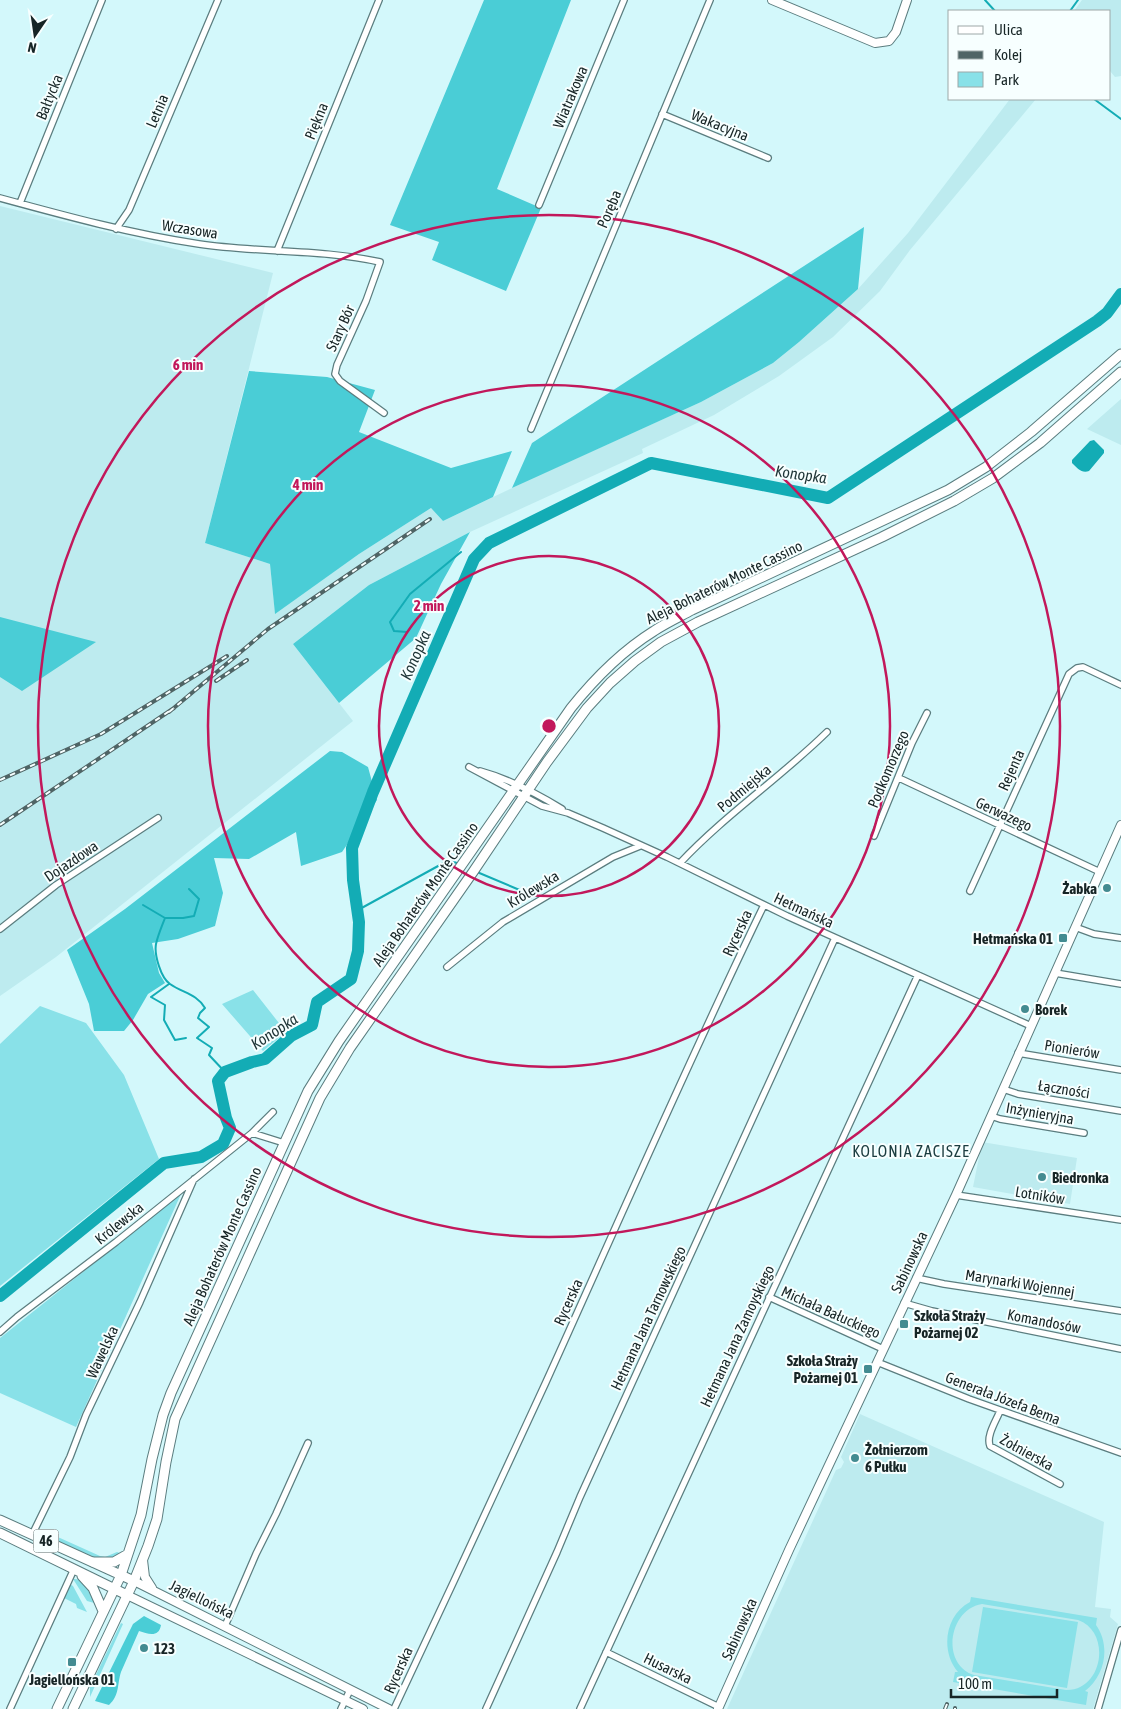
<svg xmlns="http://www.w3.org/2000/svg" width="1121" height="1709" font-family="'Asap Condensed',sans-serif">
<rect width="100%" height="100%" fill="#d3f8fb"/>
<path fill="#bdebef" d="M1082,0H1121V76L1115,77L1110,71V11H1074Z
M1010,99H1036L910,250L880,291L833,337L779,376L714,415L642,449L643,453L470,532L369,585L293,644L353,721L56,957L0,996V206L273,273L205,543L270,564L275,613L359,554L431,508L443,521L533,478L701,402L773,363L799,342L858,289L908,233Z
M1121,399V445L1087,429Z
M982,1142L1077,1158L1070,1204L973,1187Z
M860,1414L1104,1522L1095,1607L1111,1609L1110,1617L1118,1624L1093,1709H727L836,1470L841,1468L844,1462L841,1457Z"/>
<path fill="#89e1e8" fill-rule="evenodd" d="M253,990L286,1032L263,1051L222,1004Z
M40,1006L86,1023L124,1075L159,1159L0,1286V1044Z
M181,1194L76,1427L0,1393V1338Z
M40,1529L100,1556L105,1557L117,1552L120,1553L112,1559H99L40,1534Z
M73,1579C88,1578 92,1594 98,1604L87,1601Z
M70,1584L73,1586L87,1612L77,1608L76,1604L64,1598Z
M971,1597L1097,1618L1096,1625C1111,1646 1105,1676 1085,1691L1088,1692L1086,1705L953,1682L955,1672H958C940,1651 945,1615 970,1602ZM982,1604L1078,1620C1112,1632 1103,1691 1066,1690L974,1675C940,1664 949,1609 982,1604Z
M983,1607L1078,1622L1067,1688L972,1672Z
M121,1623L123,1624L90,1697V1687Z"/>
<path fill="#4acdd6" d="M484,0H571L497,189L541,208L506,291L432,260L439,242L390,225Z
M864,227L858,289L799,342L773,363L701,402L512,488L532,443Z
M249,371L327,377L375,390L359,432L451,468L512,451L493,497L443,521L431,508L359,554L275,614L270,564L205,543Z
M470,532L441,584L416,638L339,703L293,644L369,585Z
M0,617L96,642L22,691L0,677Z
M330,751L342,752L368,767L377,800L342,852L301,866L296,832L249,859L214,858L223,893L215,926L178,939L152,943L159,973L165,983L148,994L133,1020L124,1031H94L89,1004L67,950L125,909Z
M144,1616L161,1625C159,1638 148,1634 139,1631C133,1645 127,1658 121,1672C117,1684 120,1695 109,1705L95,1701L133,1624Z"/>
<path fill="#13acb5" d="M1094,440L1104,450V453L1089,471C1082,474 1077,468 1072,463V460L1090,441Z"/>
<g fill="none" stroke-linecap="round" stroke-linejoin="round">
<path stroke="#13acb5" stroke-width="2" d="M985,0L995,11
M1070,11L1078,0
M1094,99L1121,119
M407,632L394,631L390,622L410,594L461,552
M477,872L522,891L531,898
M189,889L199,899L194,916L183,918H165C162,926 158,935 156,944C154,955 161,978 170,984C183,993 197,994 205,1008L200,1013L198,1018L209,1027L197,1038L212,1048L209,1055L225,1072
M143,905L165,918
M358,910L449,860L459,864
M169,984L151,997L165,1005L164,1020L175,1040L186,1038"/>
<path stroke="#13acb5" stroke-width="12" d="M0,1296L164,1163L201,1157L223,1144L230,1128L226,1118L218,1081L225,1072L252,1062L265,1059L291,1036L312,1025L317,1002L351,979L358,951L359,922L353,880L352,848L373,792L474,559L489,543L651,463L828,498L1097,321L1107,313L1121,294"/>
<defs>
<path id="minor" d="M662,114L768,158
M0,198C66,216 132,234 199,244C259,253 321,249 380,262L366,301L337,365L335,374L340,381L384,413
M20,203L102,0
M539,205L624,0
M116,229L129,210L218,0
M277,251L379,0
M531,429L710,0
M469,767L542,806L568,813L603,828L667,857L787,916L1031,1026
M480,771C509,779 536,793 562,809
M899,778L1100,872
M874,836L912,743L927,713
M680,863C725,815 780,778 827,732
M970,891L1069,674L1077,668L1083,667L1121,685
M1075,927L1094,934L1121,938
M0,929L56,885L158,818
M447,967L503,922L613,857L640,846
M1055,973L1121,984
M1018,1053L1121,1070
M1003,1089L1018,1094L1121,1111
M991,1116L1000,1119L1084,1133
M252,1133L284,1143
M956,1195L1121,1220
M916,1278L944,1284L1121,1311
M769,1297L883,1349
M904,1303L932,1311L1121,1349
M0,1332L17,1317L116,1242L252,1133L273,1112
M877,1362L969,1399L1121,1453
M1000,1411C996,1421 986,1436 990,1446L1060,1484
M32,1535L70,1457L86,1415L140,1302L194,1179
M225,1626L256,1554L276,1514L308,1443
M606,1652L719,1707
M10,1709L74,1569
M341,1709L350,1690
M394,1709C445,1600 496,1492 546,1382C618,1223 688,1062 764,905
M486,1709L557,1552L580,1497L835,938
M580,1709L918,975
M1098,1709L1121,1630"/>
<path id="tertiary" d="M772,0L875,43L889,41L896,32L907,0
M143,1560L145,1577L152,1588
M134,1581L389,1709
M127,1595L363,1709
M718,1709L789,1550L956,1195L1121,825"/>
<path id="secondary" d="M93,1562H114L128,1554
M121,1575L141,1515L152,1459L163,1415L171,1393L308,1091L339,1041L571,708C595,678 622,651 654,631C666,623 679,617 692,610L948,490L986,467L1031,432L1121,354
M134,1581L148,1546L157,1519L166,1462L175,1419L320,1098L350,1048L473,872L547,762L587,708L610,683L635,661L661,642L698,622L882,537L954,501L993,478L1040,443L1121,372"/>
<path id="primary" d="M0,1520L134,1581L73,1709
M0,1533L127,1595
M82,1576L93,1588L103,1611
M57,1709L121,1575"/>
</defs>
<use href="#minor" stroke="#5b7d7f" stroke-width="8"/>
<use href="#tertiary" stroke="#5b7d7f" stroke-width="10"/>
<use href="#secondary" stroke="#5b7d7f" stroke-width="11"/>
<use href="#primary" stroke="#5b7d7f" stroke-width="11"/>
<use href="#minor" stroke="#fff" stroke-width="5.5"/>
<use href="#tertiary" stroke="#fff" stroke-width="8"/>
<use href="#secondary" stroke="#fff" stroke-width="9"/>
<use href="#primary" stroke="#fff" stroke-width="9"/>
<defs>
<path id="rail" d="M216,681L247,660
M169,712L268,629L430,519
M0,780L101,734L227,656
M0,825L174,708
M945,1709L947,1704
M955,1709V1708"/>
</defs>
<use href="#rail" stroke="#4f6465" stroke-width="4"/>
<use href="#rail" stroke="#f7ffff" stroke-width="2" stroke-dasharray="5.5" stroke-linecap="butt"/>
</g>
<g fill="none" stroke="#c2185b" stroke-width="2.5">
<circle cx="549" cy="726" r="170"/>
<circle cx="549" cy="726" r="341"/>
<circle cx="549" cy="726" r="511"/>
</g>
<g fill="#438b91" stroke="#f7ffff" stroke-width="2">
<circle cx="1107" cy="888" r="5"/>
<rect x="1058" y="933" width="10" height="10" rx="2.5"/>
<circle cx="1025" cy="1009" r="5"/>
<circle cx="1042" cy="1177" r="5"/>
<rect x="899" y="1319" width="10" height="10" rx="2.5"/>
<rect x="863" y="1364" width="10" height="10" rx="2.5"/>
<circle cx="855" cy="1458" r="5"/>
<circle cx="144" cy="1648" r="5"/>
<rect x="67" y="1657" width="10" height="10" rx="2.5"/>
</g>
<g text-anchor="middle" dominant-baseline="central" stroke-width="4" stroke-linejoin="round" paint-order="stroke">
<rect fill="#f7ffff" stroke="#5a6667" stroke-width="1" x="33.5" y="1529.5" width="25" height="23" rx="4"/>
<g font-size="14" font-weight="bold" fill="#172526">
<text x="46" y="1541">46</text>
</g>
<g font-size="15" fill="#172526" stroke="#f7ffff">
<text transform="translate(49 97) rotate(-68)">Bałtycka</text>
<text transform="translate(570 97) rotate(-67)">Wiatrakowa</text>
<text transform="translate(157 111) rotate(-67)">Letnia</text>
<text transform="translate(316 121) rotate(-68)">Piękna</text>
<text transform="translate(720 125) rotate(22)">Wakacyjna</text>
<text transform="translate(609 209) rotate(-67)">Poręba</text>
<text transform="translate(190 229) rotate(9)">Wczasowa</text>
<text transform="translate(340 328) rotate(-66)">Stary Bór</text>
<text transform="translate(724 582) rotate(-26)">Aleja Bohaterów Monte Cassino</text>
<text transform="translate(888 769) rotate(-67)">Podkomorzego</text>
<text transform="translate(1011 770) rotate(-66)">Rejenta</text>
<text transform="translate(744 788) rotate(-40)">Podmiejska</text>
<text transform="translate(1004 814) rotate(25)">Gerwazego</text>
<text transform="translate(71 861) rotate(-34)">Dojazdowa</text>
<text transform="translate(533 889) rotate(-31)">Królewska</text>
<text transform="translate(425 894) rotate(-55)">Aleja Bohaterów Monte Cassino</text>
<text transform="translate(804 910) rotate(25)">Hetmańska</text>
<text transform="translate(737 933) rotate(-65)">Rycerska</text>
<text transform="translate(1072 1049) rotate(9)">Pionierów</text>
<text transform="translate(1064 1089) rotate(9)">Łączności</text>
<text transform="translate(1040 1113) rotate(10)">Inżynieryjna</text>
<text transform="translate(1040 1195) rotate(9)">Lotników</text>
<text transform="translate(119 1223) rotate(-39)">Królewska</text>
<text transform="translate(222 1246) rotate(-66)">Aleja Bohaterów Monte Cassino</text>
<text transform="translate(909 1262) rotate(-65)">Sabinowska</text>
<text transform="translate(1020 1283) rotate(9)">Marynarki Wojennej</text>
<text transform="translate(568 1302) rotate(-66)">Rycerska</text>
<text transform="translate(831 1312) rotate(24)">Michała Bałuckiego</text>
<text transform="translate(648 1318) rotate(-65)">Hetmana Jana Tarnowskiego</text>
<text transform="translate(1044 1321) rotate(11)">Komandosów</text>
<text transform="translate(737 1336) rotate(-65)">Hetmana Jana Zamoyskiego</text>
<text transform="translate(102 1352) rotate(-65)">Wawelska</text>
<text transform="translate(1003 1398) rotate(21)">Generała Józefa Bema</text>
<text transform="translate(1027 1452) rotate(29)">Żołnierska</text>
<text transform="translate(202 1599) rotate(26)">Jagiellońska</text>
<text transform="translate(739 1629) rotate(-66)">Sabinowska</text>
<text transform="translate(668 1668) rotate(26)">Husarska</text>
<text transform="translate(398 1670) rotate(-66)">Rycerska</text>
</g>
<g font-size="15" font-weight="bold" fill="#172526" stroke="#f7ffff" text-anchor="start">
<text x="1097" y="888" text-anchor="end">Żabka</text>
<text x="1053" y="938" text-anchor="end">Hetmańska 01</text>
<text x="1035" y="1009">Borek</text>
<text x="1052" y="1177">Biedronka</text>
<text x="914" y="1315">Szkoła Straży<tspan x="914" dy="17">Pożarnej 02</tspan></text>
<text x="858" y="1360" text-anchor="end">Szkoła Straży<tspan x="858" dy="17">Pożarnej 01</tspan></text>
<text x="865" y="1449">Żołnierzom<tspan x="865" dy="17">6 Pułku</tspan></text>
<text x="154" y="1648">123</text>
<text x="72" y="1679" text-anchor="middle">Jagiellońska 01</text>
</g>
<g font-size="16" font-style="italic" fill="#1e3537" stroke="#f7ffff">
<text transform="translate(801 474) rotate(8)">Konopka</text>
<text transform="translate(415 655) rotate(-66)">Konopka</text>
<text transform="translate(274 1031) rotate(-33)">Konopka</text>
</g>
<g font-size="16" letter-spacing="1" fill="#1b3d40" stroke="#f7ffff">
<text x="911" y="1151">KOLONIA ZACISZE</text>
</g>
</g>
<circle cx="549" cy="726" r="8" fill="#c2185b" stroke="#f7ffff" stroke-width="2.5"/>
<g font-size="15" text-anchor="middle" font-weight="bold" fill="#c2185b" stroke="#f7ffff" stroke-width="4" stroke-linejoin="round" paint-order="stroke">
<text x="188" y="370">6 min</text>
<text x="308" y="490">4 min</text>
<text x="429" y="611">2 min</text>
</g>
<rect x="948" y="10" width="162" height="90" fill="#f7ffff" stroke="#9da8a8"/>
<rect x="958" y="26" width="25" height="8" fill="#ffffff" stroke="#9da8a8"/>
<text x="994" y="35" font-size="15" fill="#172526">Ulica</text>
<rect x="958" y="51" width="25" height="8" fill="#4f6465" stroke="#9da8a8"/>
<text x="994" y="60" font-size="15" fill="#172526">Kolej</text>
<rect x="958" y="72" width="25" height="15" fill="#89e1e8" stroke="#9da8a8"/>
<text x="994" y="85" font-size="15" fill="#172526">Park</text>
<g transform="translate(35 35) rotate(193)" stroke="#f7ffff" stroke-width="4" paint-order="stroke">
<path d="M0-4L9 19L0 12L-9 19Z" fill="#172526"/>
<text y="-8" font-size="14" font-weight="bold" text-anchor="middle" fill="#172526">N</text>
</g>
<path d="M951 1689v8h106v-8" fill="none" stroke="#172526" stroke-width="2.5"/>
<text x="958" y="1689" font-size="15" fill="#172526" stroke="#f7ffff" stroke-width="4" paint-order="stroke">100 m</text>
</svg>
